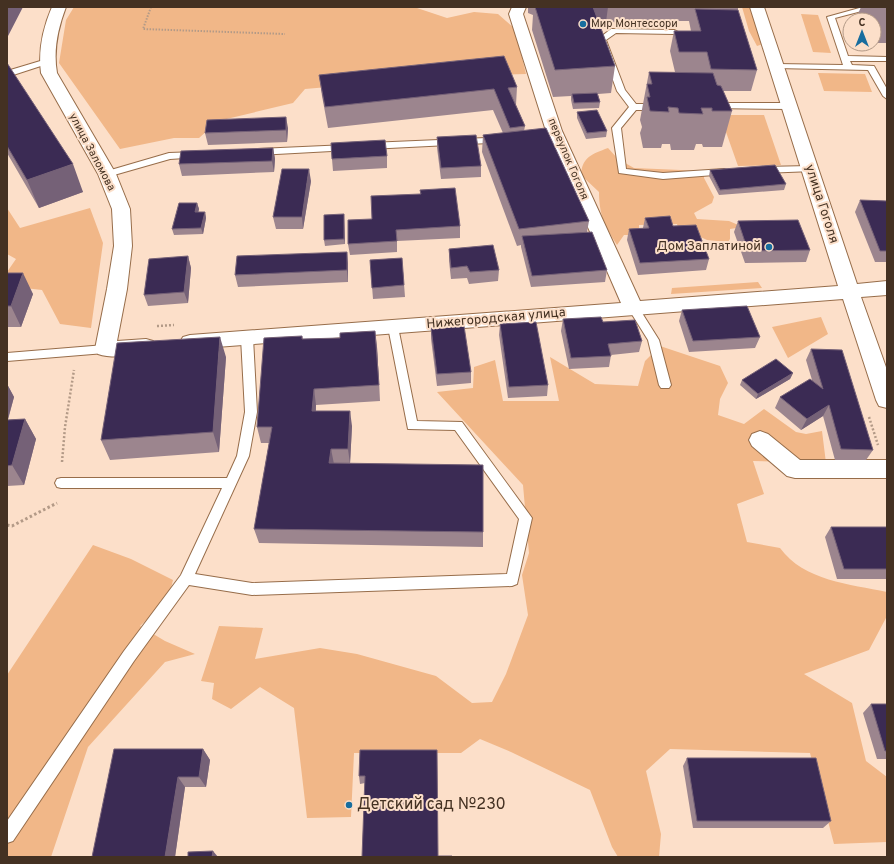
<svg xmlns="http://www.w3.org/2000/svg" width="894" height="864" font-family="Overpass,sans-serif">
<rect width="100%" height="100%" fill="#fcdfc9"/>
<path fill="#f1b788" d="M74,7H414L447,18L474,12L498,14L515,29L526,74L454,76L305,89L293,103L218,121L199,138H174L120,149L59,63L66,20Z
M742,7H752L763,44L757,46L749,31Z
M801,14L818,15L831,53L813,52Z
M818,73L865,74L872,92L824,91Z
M720,115H764L781,165L738,166Z
M608,148L618,159L634,168L704,171V178L714,197L712,203L694,213L697,219L729,221L743,227L730,229V239L728,242L707,240L692,233H680L677,224L639,225V235H624L617,245C605,226 599,215 599,192L581,175C582,157 592,154 608,148Z
M7,208L20,228L90,208L103,243L91,328L60,324L42,290L7,286V272L16,259L7,254Z
M758,282L762,288L671,294L672,288Z
M821,317L828,334L788,358L772,327Z
M660,346L720,366L728,383L720,399L718,415L744,424L764,409L796,432L806,434L822,431L826,463L753,461L764,494L737,504L747,542L780,548C804,581 850,584 887,592V616L869,650L804,674L852,703L866,761L887,777V842L834,844L810,753L670,749L646,771L661,834L659,857H618L612,847L590,790L511,752L480,739L461,753H354L351,817L307,818L294,708L260,687L231,709L212,699L214,683L201,681L219,626L263,628L255,659L320,648L357,654L436,676L472,703L492,702L506,674L528,615L522,575L529,553L523,485L437,392L473,388L474,367L495,360L503,401H559L550,357L595,384L638,386L645,361Z
M93,545L131,559L173,580L168,600L140,626L165,641L195,654L165,662L88,747L51,857H7V675Z"/>
<g fill="none" stroke-linecap="round" stroke-linejoin="round">
<defs>
<path id="lane" d="M863,7H877L835,18L848,56L887,57V61H850L852,65L874,66L887,89V99L883,96L868,70L776,68L772,66L776,64L843,65L827,17Z
M611,29L674,30L678,32L674,34L616,33L606,40L625,90L636,104H658L662,107L658,110H636L621,128L626,169L663,173L724,169L727,170V174L663,179L619,173L612,128L629,107L617,91L598,39Z
M47,59L51,61L50,63L7,77V71Z
M714,103H789L793,106L789,109L711,108V104Z
M486,138L491,141L489,143L369,149L364,146L369,143Z
M347,145L350,146V150L258,155L253,152L258,149Z
M197,152L202,155L200,157L170,159L107,177L102,174L104,172L169,153Z
M810,166L813,167V171L763,173L758,170L763,167Z
M633,304L637,305L659,340L671,385L669,388H661L659,385L648,340L628,308Z
M393,323L398,327L417,421L462,422L532,518L517,584L512,586L252,595L189,585L134,661L13,841L7,843V821L124,651L181,575L222,488H61L57,487L55,483L57,479L61,478H227L237,456L245,412L241,338L243,335H251L253,338L257,412L249,456L195,574L252,583L507,574L519,519L455,430L408,429L388,327Z
M105,345L111,349L105,353L7,361V353Z"/>
<path id="street" d="M52,7H66C58,28 53,50 57,73L116,174L130,209L132,246L127,289L117,341L146,339L153,341L156,346L153,351C138,356 113,359 98,354L95,349L107,289L114,246L112,209L98,174L41,73C38,50 43,28 52,7Z
M512,7H526L523,14L562,131L640,301L838,286L750,7H764L857,284L887,281V295L861,297L887,370V408L879,406L876,400L843,299L190,349L183,347L180,342L183,337L190,335L621,303L546,131L509,14Z
M760,431L768,434L800,460H887V478H795L787,476L752,446L749,440L752,434Z"/>
</defs>
<use href="#lane" stroke="#976d4a" stroke-width="2"/>
<use href="#street" stroke="#976d4a" stroke-width="2"/>
<path stroke="#b39a87" stroke-width="2" stroke-dasharray="1.5 1.5" stroke-linecap="butt" d="M151,7L143,29L285,34"/>
<path stroke="#b39a87" stroke-width="2.5" stroke-dasharray="2 2" stroke-linecap="butt" d="M157,326L174,325
M869,417L878,445
M62,462L65,427L74,370"/>
<path stroke="#b39a87" stroke-width="3" stroke-dasharray="2.5 2.5" stroke-linecap="butt" d="M7,525L12,526L57,503"/>
<use href="#lane" fill="#fff" fill-rule="evenodd"/>
<use href="#street" fill="#fff" fill-rule="evenodd"/>
</g>
<path fill="#9c858e" d="M528,7H738V10L757,70L751,91H723L732,111L722,147H703L702,144H696L694,150H671L670,144H662L661,148H643L640,133L642,127L640,120L649,72H675L670,51L674,31H691L689,21H669V24L606,22L600,25L615,66L611,93L598,94L600,102L599,108L573,109L571,100V96L553,97L532,30L533,15L528,13Z
M861,7H887V43H874V20H859L857,16Z
M7,63L83,192L39,208L7,153Z
M319,75L517,87L516,105L525,126L524,131L589,221L587,232L607,270L605,282L531,287L521,247V245L517,246L482,152L483,135L503,133L493,110L328,128L322,96Z
M577,112L607,131L606,137L586,139L577,118Z
M288,128L287,142L208,145L205,133Z
M437,137L481,166V177L441,179L437,148Z
M273,148L275,159L274,172L182,176L179,164Z
M387,156V168L333,171L332,159Z
M710,170L786,184L784,190L719,195L709,176Z
M311,181L303,229H276L273,217Z
M420,190L460,226V238L397,241V252L350,255L348,244L372,219L420,194Z
M860,200L887,201V262H875L855,212Z
M197,203L199,209L198,212H205L206,218L203,234L174,235L172,229Z
M344,214L345,244L325,246L324,240Z
M645,218L673,226L709,259L706,270L638,275L627,240L629,229L643,228Z
M738,221L810,250L806,262L745,263L734,232Z
M449,249L499,270L498,281L469,284L467,278L451,279L449,261Z
M188,256L191,268L188,303L148,306L144,295Z
M402,258L405,297L373,299L370,260Z
M348,263V282L238,287L235,275Z
M7,273L33,294L21,327H7Z
M682,310L760,337L755,348L689,352L679,321Z
M563,319L603,322L642,341L639,352L611,355L609,367L569,369L561,331Z
M500,324L548,385L547,396L508,398L499,335Z
M431,328L471,372V383L437,386L431,339Z
M302,336L303,339L377,347L380,401L316,405V411L352,426L350,463L483,532V547L259,543L254,529L269,443H261L257,427Z
M811,349L873,450L866,460H835L823,416L801,430L775,408L780,397L812,380L806,360Z
M226,357L219,452L110,460L101,440Z
M793,373L790,379L756,399L740,385L742,380Z
M7,384L14,397L8,420L25,419L36,439L24,485L7,486Z
M831,527H887V579H837L825,537Z
M871,704H887V759H877L863,713Z
M203,749L210,760L206,787H185L175,857H92Z
M360,750L438,856L362,857L365,783L360,784L359,776Z
M687,758L831,821L823,828H693L683,766Z"/>
<path fill="#756177" d="M7,7H23L7,38Z
M592,7H608L606,22L589,31Z
M286,117L288,128L287,142L286,130Z
M273,148L275,159L274,172L272,161Z
M73,164L83,192L39,208L27,180Z
M309,169L311,181L303,229L302,217Z
M197,203L199,209L197,218L195,212Z
M205,212L206,218L203,234L201,228Z
M344,214V219L345,244L344,239Z
M347,252L348,263V282L347,270Z
M188,256L191,268L188,303L184,292Z
M23,273L33,294L21,327L11,306Z
M375,331L377,347L380,401L379,385Z
M220,337L226,357L219,452L213,432Z
M793,373L790,379L756,399L758,394Z
M7,384L14,397L7,422Z
M314,389L316,405L315,426L312,411Z
M829,405L823,416L801,430L807,419Z
M350,411L352,426L350,464L348,449Z
M25,419L36,439L24,485L12,465Z
M331,449L334,464L329,463Z
M203,749L210,760L206,787L199,777Z
M178,777L185,787L175,857H165Z
M213,851L218,857H212Z"/>
<path fill="#3b2b54" stroke="#756177" d="M535,7H593L615,66L555,70Z
M695,9L738,10L757,70L711,69L707,52H679L674,31H701Z
M504,56L517,87L508,88L525,126L510,128L494,89L325,107L319,75Z
M7,63L73,164L27,180L7,146Z
M649,72L713,73L717,85L721,86L732,111H712V108H701L703,114L679,113L678,108L668,107L669,112L650,111L647,97H650L647,84H652Z
M597,93L600,102L574,103L572,94Z
M597,110L607,131L587,133L577,112Z
M286,117V130L205,133L207,120Z
M546,128L589,221L519,229L483,135Z
M476,135L481,166L441,168L437,137Z
M385,140L387,156L332,159L331,143Z
M273,148L272,161L179,164L181,151Z
M775,165L786,184L720,190L710,170Z
M282,169H309L302,217H273Z
M455,188L460,226L396,230L397,241L348,244V220L372,219L371,196L421,194L420,190Z
M860,200L887,201V251H880Z
M179,203H197L195,212H205L201,228L172,229Z
M344,214V239L324,240V215Z
M670,216L673,226L696,225L709,259L640,263L629,229L649,228L645,218Z
M798,220L810,250L748,251L738,221Z
M592,232L607,270L532,276L522,236Z
M493,245L499,270L470,272L467,266L451,268L449,249Z
M347,252V270L235,275L237,256Z
M188,256L184,292L144,295L149,259Z
M402,258L404,285L372,288L370,260Z
M7,273H23L11,306H7Z
M747,306L760,337L693,341L682,310Z
M601,317L603,322L635,320L642,341L608,344L611,356L571,358L563,319Z
M536,322L548,385L509,387L500,324Z
M464,326L471,372L437,374L431,328Z
M375,331L379,385L314,389L312,411H350L348,449H331L329,463L483,465V532L254,529L272,427H257L264,338L302,336V339L340,338V333Z
M220,337L213,432L101,440L117,343Z
M811,349L842,350L873,450L841,449L829,405L807,419L780,397L810,379L823,389Z
M776,359L793,373L758,394L742,380Z
M25,419L12,465L7,466V420Z
M831,527H887V569H844Z
M871,704H887V751H885Z
M114,749H203L199,777H178L165,857H92Z
M360,750H437L438,856H452V857H362L365,776H359Z
M687,758H816L831,821H697Z
M213,851L212,857H188V852Z"/>
<g fill="#186d9e" stroke="#fcdfc9" stroke-width="1.5">
<circle cx="583" cy="24" r="4"/>
<circle cx="769" cy="247" r="4"/>
<circle cx="349" cy="805" r="4"/>
</g>
<g text-anchor="middle" dominant-baseline="central" stroke-width="4" stroke-linejoin="round" paint-order="stroke">
<g font-size="11" fill="#443122" stroke="#fcdfc9" text-anchor="start">
<text x="591" y="24">Мир Монтессори</text>
</g>
<g font-size="11" fill="#443122" stroke="#fcdfc9">
<text transform="translate(92 152) rotate(62)">улица Заломова</text>
<text transform="translate(568 159) rotate(67)">переулок Гоголя</text>
</g>
<g font-size="13" fill="#443122" stroke="#fcdfc9">
<text transform="translate(821 204) rotate(72)">улица Гоголя</text>
<text transform="translate(496 319) rotate(-5)">Нижегородская улица</text>
</g>
<g font-size="13" fill="#443122" stroke="#fcdfc9" text-anchor="end">
<text x="761" y="247">Дом Заплатиной</text>
</g>
<g font-size="16" fill="#443122" stroke="#fcdfc9" text-anchor="start">
<text x="357" y="805">Детский сад №230</text>
</g>
</g>
<rect width="894" height="864" fill="none" stroke="#443122" stroke-width="16"/>
<g transform="translate(862 32)"><circle r="19" fill="#fcdfc9" stroke="#b29986"/>
<path d="M0-3L7 15L0 10L-7 15Z" fill="#186d9e"/>
<text y="-6" font-size="11" font-weight="bold" text-anchor="middle" fill="#443122">С</text>
</g>
</svg>
